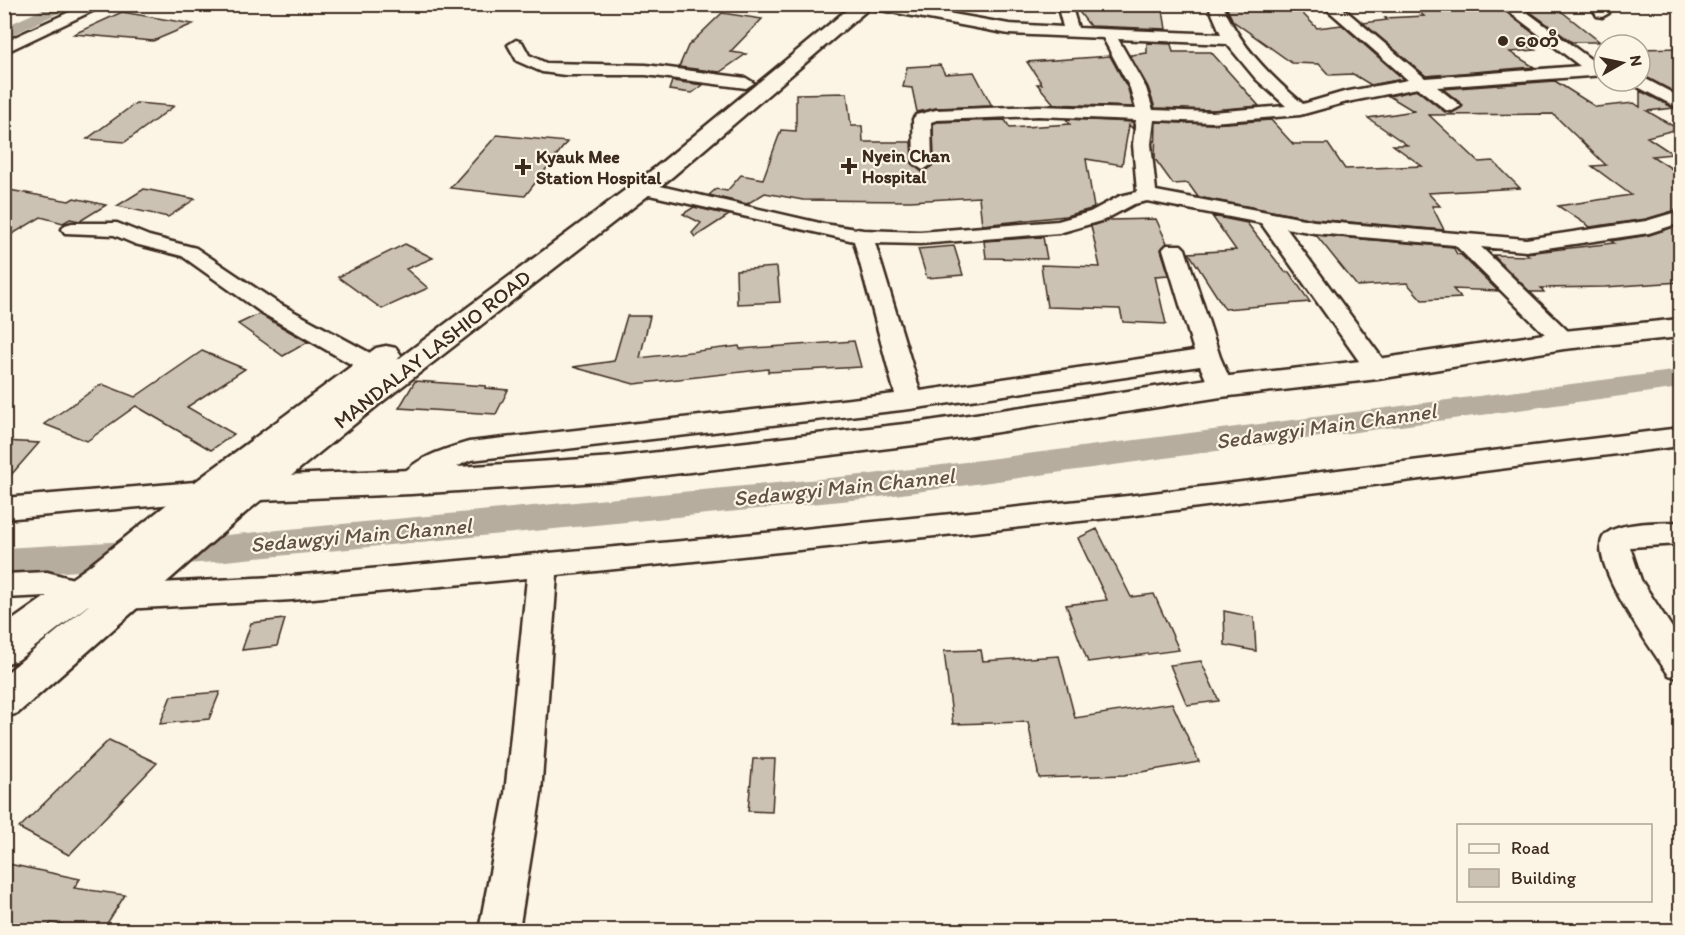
<svg xmlns="http://www.w3.org/2000/svg" width="1685" height="935" font-family="Itim,'Noto Sans Myanmar',sans-serif">
<rect width="100%" height="100%" fill="#fcf5e5"/>
<filter id="ink" filterUnits="userSpaceOnUse"><feTurbulence type="fractalNoise" baseFrequency=".0167" numOctaves="2"/><feDisplacementMap in="SourceGraphic" scale="12" xChannelSelector="R" yChannelSelector="G"/><feConvolveMatrix kernelMatrix="1 2 1 2 8 2 1 2 1" color-interpolation-filters="sRGB"/></filter>
<g filter="url(#ink)">
<g fill="none" stroke-linecap="round" stroke-linejoin="round">
<path fill="#b7ad9e" fill-rule="evenodd" d="M54,4H77L4,39V27Z
M1680,370V388L872,498L215,562L4,576V548L215,536L872,474Z"/>
</g>
<path fill="#ccc2b3" stroke="#3b2a1e" stroke-width="1.5" d="M1073,4H1162L1166,29L1090,26Z
M1225,4H1293L1317,28L1342,25L1403,79L1371,85L1353,74L1329,75L1319,64L1292,63L1233,21Z
M1556,7L1600,42H1572L1525,8Z
M1502,9L1546,43L1525,44L1536,50L1510,52L1534,67L1426,76L1363,23L1387,20L1385,18L1424,16L1418,11Z
M122,12L193,24L153,41L74,34Z
M722,13L762,19L730,52L746,54L720,72L679,67L688,46Z
M1147,43L1171,44L1173,52H1211L1259,106L1212,110L1155,108L1148,87L1130,55L1147,53Z
M1680,48V95L1640,74V49Z
M1110,56L1128,89L1133,107L1054,104L1037,84H1042L1027,62Z
M940,65L945,74L974,72L992,106L936,108L917,112L912,88L903,87L907,67Z
M672,81L703,85L692,93L669,90Z
M1555,81L1596,107L1634,103L1640,107V91L1674,108L1647,111L1678,129L1647,137L1673,154L1652,156L1680,174V209L1646,219L1590,227L1558,206L1631,195L1592,166L1606,165L1553,114L1429,115L1479,162L1493,161L1520,188L1428,193L1440,206H1432L1444,230L1314,219L1198,197L1188,183L1173,184L1155,159L1156,122L1212,124L1271,120L1293,144H1328L1345,169L1422,166L1393,145H1407L1368,118L1414,111L1389,96L1417,90L1445,112L1452,113L1463,105L1443,89Z
M847,93L851,126H862L863,142H911L912,164L922,172L934,164L933,124L937,122L1005,120L1010,128L1070,124L1066,119L1133,122V129L1129,125L1122,165L1086,159L1094,208L1066,216L982,225L979,197L910,201L803,200L765,193L747,204L709,195L716,189L727,191L741,175L763,179L781,130L796,131V94Z
M136,103L174,106L125,142L87,139Z
M497,135L567,142L525,196L450,188Z
M4,189L69,201L74,198L106,205L80,221L70,219L63,223L41,217L4,239Z
M144,189L195,199L168,217L117,206Z
M694,207L729,215L695,237L692,233L701,223L683,214Z
M1212,216L1247,223L1285,272H1289L1310,302L1225,309L1189,253L1236,250Z
M1156,219L1167,243L1161,250L1169,275L1155,276L1166,324L1123,322L1120,309L1047,307L1041,265L1100,267L1091,226L1109,220Z
M1680,225V282L1605,287L1541,288L1544,292H1530L1493,255L1529,256L1526,253L1614,243L1611,241L1649,235Z
M1316,235L1453,247L1457,254L1461,255L1498,291L1453,289L1461,298L1422,300L1407,283L1357,286Z
M1043,237L1047,259L986,258L984,241Z
M405,244L433,258L406,269L428,288L382,309L338,277Z
M954,246L963,275L927,278L918,249Z
M777,267L780,302L737,304L736,270Z
M259,314L261,315L308,342L283,356L238,324Z
M627,316H650L640,358L739,346L740,349L854,341L861,367L768,372V369L634,384L573,367L614,361Z
M202,351L245,369L187,407L234,434L211,450L136,406L87,441L44,424L102,384L135,397Z
M415,381L486,386L485,388L508,390L496,414L399,408Z
M4,441L39,443L4,483Z
M1097,529L1131,597L1154,594L1179,650L1088,662L1066,605L1107,600L1078,538Z
M1224,611L1254,617L1256,651L1225,645Z
M285,619L277,646L242,650L251,623Z
M981,650L983,661L1059,656L1075,718L1172,703L1199,762L1124,775L1039,778L1028,722L953,724L944,651Z
M1201,661L1219,701L1187,705L1170,665Z
M220,692L209,719L160,724L171,696Z
M109,740L157,763L69,855L19,828Z
M753,759H775L772,812L748,811Z
M4,863L80,879L74,888L125,895L103,930L51,923L46,930H4Z"/>
<g fill="none" stroke-linecap="round" stroke-linejoin="round">
<defs>
<path id="minor" d="M87,4H107L4,53V42Z
M863,4H897L1009,24L1063,27L1057,4H1071L1078,28L1221,34L1208,4H1222C1240,46 1269,75 1303,104L1344,92L1408,80L1321,4H1338L1425,78L1580,66L1499,4H1516L1597,64L1604,65V75L1437,87L1461,106L1452,111L1446,110L1418,88L1347,102L1300,115L1212,122L1154,120L1151,144L1156,191L1314,221L1526,239L1646,221L1680,211V223L1649,233L1526,251L1481,247L1572,335L1576,340L1572,345L1564,347L1556,345L1455,245L1314,233L1286,228L1390,369L1387,375L1378,377L1369,375L1261,223L1147,201L1134,204L1104,220L1059,233L920,244L875,243L920,391L1194,351L1163,249L1167,245H1181L1185,249L1220,357L1233,387L1230,393L1221,395L1212,393L1200,366L910,409L471,460C449,468 423,496 401,489L397,482C410,459 445,449 469,442L895,394L854,241L636,192L633,188L636,184L643,182L824,224L863,230L920,232L1058,221L1090,212L1120,196L1137,192L1133,144L1136,120L1038,116L937,120L931,122L932,164L923,170L914,164L913,119L916,115L936,110L1038,106L1136,109L1130,88L1103,38L1009,34L870,8ZM1118,39L1227,44L1256,79L1286,106L1212,112L1153,110L1146,88Z
M1590,4H1605L1609,13L1602,17L1597,16Z
M516,40L522,42L529,55L546,63L646,65L746,78L754,83L746,88L646,75H565L542,72L517,61L508,45Z
M1640,76L1680,97V109L1634,85L1632,81H1640Z
M72,223H117L149,236L196,248L278,303L381,359L384,365L381,371L372,373L363,371L262,313L182,256L135,244L114,235L65,233L62,229L65,225Z
M1680,428V446L1128,516L557,575L541,794L519,930H479L505,794L527,578L292,600L123,609L77,604L47,596L4,598V574L47,572L77,580L123,585L292,576L705,539L1128,496Z
M207,481L217,484L221,491L217,498L207,501L4,519V498Z
M1680,522V544L1630,547L1641,580L1680,640V679L1669,675C1654,653 1586,559 1604,536C1616,521 1662,523 1680,522Z"/>
<path id="tertiary" d="M1680,319V337L1564,349L1378,379L1221,397L922,444L615,481L411,494L234,501L222,498L217,489L222,480L234,477L411,470L615,457L922,422L1221,377L1378,359L1564,331Z"/>
<path id="trunk" d="M854,4H874L672,177L378,405L245,513L18,713L4,718V675L96,599L18,660L4,664V626L88,567L195,482L376,348L386,346L396,348L401,355L397,360L656,167Z"/>
</defs>
<use href="#minor" stroke="#3b2a1e" stroke-width="5"/>
<use href="#tertiary" stroke="#3b2a1e" stroke-width="5"/>
<use href="#trunk" stroke="#3b2a1e" stroke-width="5"/>
<use href="#minor" fill="#fcf5e5" fill-rule="evenodd"/>
<use href="#tertiary" fill="#fcf5e5" fill-rule="evenodd"/>
<use href="#trunk" fill="#fcf5e5" fill-rule="evenodd"/>
</g>
</g>
<g fill="#3b2a1e" stroke="#fcf5e5" stroke-width="2">
<circle cx="1503" cy="41" r="6"/>
<path d="M846 157h6v6h6v6h-6v6h-6v-6h-6v-6h6z"/>
<path d="M520 158h6v6h6v6h-6v6h-6v-6h-6v-6h6z"/>
</g>
<g text-anchor="middle" dominant-baseline="central" stroke-width="4.5" stroke-linejoin="round" paint-order="stroke">
<g font-size="18" font-weight="bold" fill="#3b2a1e" stroke="#fcf5e5" text-anchor="start">
<text x="1515" y="41">စေတီ</text>
<text x="862" y="156">Nyein Chan<tspan x="862" dy="21">Hospital</tspan></text>
<text x="536" y="157">Kyauk Mee<tspan x="536" dy="21">Station Hospital</tspan></text>
</g>
<g font-size="21" fill="#3b2a1e" stroke="#fcf5e5">
<text transform="translate(432 349) rotate(-38)">MANDALAY LASHIO ROAD</text>
</g>
<g font-size="22" font-style="italic" fill="#605144" stroke="#fcf5e5">
<text transform="translate(1326 426) rotate(-8)">Sedawgyi Main Channel</text>
<text transform="translate(844 487) rotate(-6)">Sedawgyi Main Channel</text>
<text transform="translate(361 535) rotate(-5)">Sedawgyi Main Channel</text>
</g>
</g>
<rect width="1685" height="935" fill="none" stroke="#fcf5e5" stroke-width="24"/>
<rect x="12" y="12" width="1661" height="911" fill="none" stroke="#3b2a1e" stroke-width="2" filter="url(#ink)"/>
<rect x="1457" y="824" width="195" height="78" fill="#fcf5e5" stroke="#afa495" stroke-width="1.5"/>
<rect x="1469" y="844" width="30" height="9" fill="#fcf5e5" stroke="#afa495" stroke-width="1.5"/>
<text x="1511" y="854" font-size="18" fill="#3b2a1e">Road</text>
<rect x="1469" y="869" width="30" height="18" fill="#ccc2b3" stroke="#afa495" stroke-width="1.5"/>
<text x="1511" y="884" font-size="18" fill="#3b2a1e">Building</text>
<g transform="translate(1622 63) rotate(81)"><circle r="28" fill="#fcf5e5" stroke="#afa495" stroke-width="1.5"/>
<path d="M0-4.5L10 22L0 15L-10 22Z" fill="#3b2a1e"/>
<text y="-9" font-size="16" font-weight="bold" text-anchor="middle" fill="#3b2a1e">N</text>
</g>
</svg>
